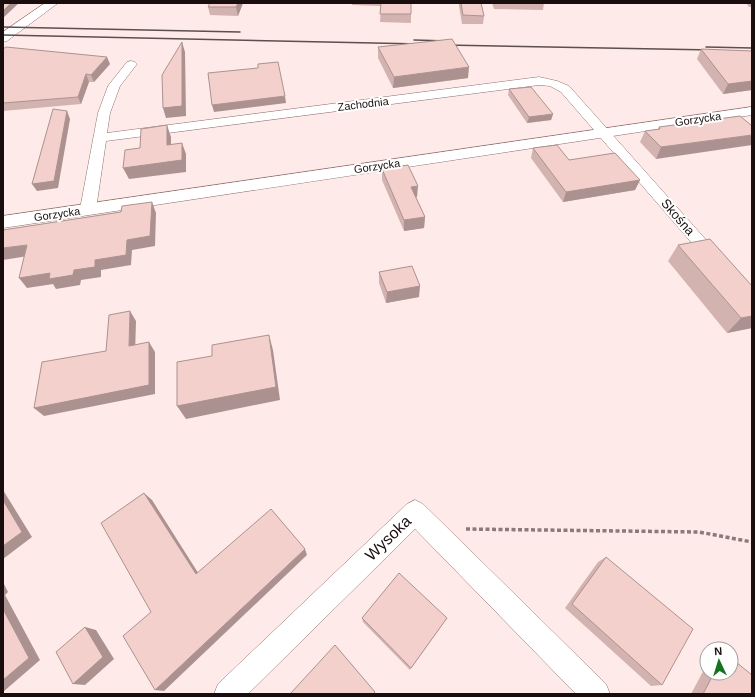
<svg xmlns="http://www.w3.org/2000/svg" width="755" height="697" font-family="Arial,sans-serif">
<rect width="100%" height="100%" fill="#feeae8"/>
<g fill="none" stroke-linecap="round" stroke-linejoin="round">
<defs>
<path id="minor" d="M131,61L135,62L137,64L120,86L110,113L107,133L539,77L557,81L569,86L724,260L722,264L716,266L710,264L561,92L550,86L539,85L106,141L96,209L93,212L88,214L83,212L80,209L98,113L108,86L127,62Z
M415,500L423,504L606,684L610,694H576L415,529L248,694H214L218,684L407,504Z"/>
<path id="tertiary" d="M45,3H58L7,41L3,42V32Z
M752,107V115L3,228V216Z"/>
</defs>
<use href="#minor" stroke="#8f7270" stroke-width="1"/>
<use href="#tertiary" stroke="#8f7270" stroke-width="1"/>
<path stroke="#8a7a79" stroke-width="3.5" stroke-dasharray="4 2.5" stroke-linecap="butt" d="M466,529L699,532L752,542"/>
<use href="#minor" fill="#fff" fill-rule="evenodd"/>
<use href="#tertiary" fill="#fff" fill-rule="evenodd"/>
<path stroke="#5c4f4d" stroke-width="1.5" d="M3,27L240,32
M3,35L421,44
M414,40L448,41
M445,45L713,50
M706,47L752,48"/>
</g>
<path fill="#d2b3b0" d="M243,3L238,16L210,15L208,7Z
M352,3H446H411V23L380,22L381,6L352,5Z
M459,3H481L484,16L483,24H462L459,6Z
M492,3H544L543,10L494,9Z
M746,3H752V7H749Z
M378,47L468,78L393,88L378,58Z
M3,49L110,64L94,82H89L81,104L3,111Z
M701,49L752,51V90L723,94L697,59Z
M509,89L553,114L551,120L527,123L508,95Z
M740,116L656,159L640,142L645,131L658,129L659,127Z
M533,148L569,160L640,180L635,190L563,202L531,158Z
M382,169L417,197H416L425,217L424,228L404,231L382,180Z
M678,245L752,328L727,333L668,261Z
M379,272L419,297L386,303L379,283Z
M606,557L662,685L651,686L565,608L598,562Z
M362,618H447L410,670L363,622Z
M707,664V673H731L752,694H691Z"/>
<path fill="#ab9290" d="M11,3H19L3,18V11Z
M238,3H243L238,16L236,7Z
M182,42L185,52L186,116L166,118L163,108Z
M107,57L110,64L94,82L91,75Z
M469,67L468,78L393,88L394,77Z
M86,74L89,82L81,104L78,97Z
M752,81V90L723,94L728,84Z
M285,96L286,103L214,112L212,105Z
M67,111L70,119L58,188L37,191L32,184Z
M553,114L551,120L527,123L529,117Z
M167,125L171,137V156L167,145Z
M752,135V145L656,159L661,147Z
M182,143L186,154V172L129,179L123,168Z
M640,180L635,190L563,202L566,192Z
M418,186L417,197L410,198L411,187Z
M152,202L156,213L155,246L132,250L131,265L101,270V277L81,280L80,285L56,289L53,284L27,288L19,278L50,273L95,260L127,240Z
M425,217L424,228L404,231V220Z
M27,245L34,255L3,260V248Z
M420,286L419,297L386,303L387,292Z
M130,311L136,321L135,355L129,346Z
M752,316V328L727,333L741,318Z
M269,335L273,350L280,400L186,419L177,406Z
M149,342L155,352V394L44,416L34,408Z
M3,490L32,537L3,559Z
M144,493L152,500L202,579L196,574Z
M305,549L307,555L164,691L155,690Z
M3,582L8,592L5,595L40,660L3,692Z
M85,627L96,630L114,659L85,685L73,684Z"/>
<path fill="#f4d0cd" stroke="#ab9290" d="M3,3H11L3,11Z
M210,3H238L236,7H208Z
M381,3H411V14H380Z
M461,3H481L484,16L463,15Z
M452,39L469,67L394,77L378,47Z
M182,42V106L163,108L162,75Z
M6,47L107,57L91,75L86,74L78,97L3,103V49Z
M701,49L752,51V81L728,84Z
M278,62L285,96L212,105L208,73L258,68V64Z
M531,87L553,114L529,117L509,89Z
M53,109L67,111L54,181L32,184Z
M740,116L752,126V135L661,147L645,131L660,129L659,127Z
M167,125V145L182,143V160L123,168L125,150L140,148L141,129Z
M557,145L569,160L615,153L640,180L566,192L533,148Z
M408,165L418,186L411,187L425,217L404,220L382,169Z
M152,202L150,236L127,240L126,255L95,260V267L74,270L73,275L49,279L50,273L19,278L27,245L3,248V230L121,212L122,206Z
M710,239L752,286V316L741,318L678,245Z
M412,266L420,286L387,292L379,272Z
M130,311L129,346L149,342V385L34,408L42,362L106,351L109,315Z
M269,335L276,387L177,406V362L212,356V345Z
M144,493L196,574L271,509L305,549L155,690L123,636L151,612L101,523Z
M3,500L22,532L3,546Z
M606,557L693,629L662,685L572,604Z
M399,573L447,618L411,668L362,618Z
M3,609L29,658L3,680Z
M85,627L103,657L73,684L56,652Z
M335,645L375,692L373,694H290Z
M731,658L752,675V694H703L714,673H731Z"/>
<g text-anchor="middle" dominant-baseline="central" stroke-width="4" stroke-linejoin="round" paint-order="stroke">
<g font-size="11" fill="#190e0d" stroke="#fff">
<text transform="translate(363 104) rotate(-7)">Zachodnia</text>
<text transform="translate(698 119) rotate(-8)">Gorzycka</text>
<text transform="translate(377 166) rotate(-8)">Gorzycka</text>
<text transform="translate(57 214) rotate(-8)">Gorzycka</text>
</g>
<g font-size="13" fill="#190e0d" stroke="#fff">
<text transform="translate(678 217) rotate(49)">Skośna</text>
</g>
<g font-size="16" fill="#190e0d" stroke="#fff">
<text transform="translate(388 538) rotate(-44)">Wysoka</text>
</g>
</g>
<rect width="755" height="697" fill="none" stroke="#190e0d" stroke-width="8"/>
<g transform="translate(719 661) rotate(356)"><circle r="19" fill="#ffffff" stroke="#a39f9e"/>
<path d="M0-3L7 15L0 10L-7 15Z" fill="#17721e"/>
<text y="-6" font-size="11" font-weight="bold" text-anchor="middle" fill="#190e0d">N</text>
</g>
</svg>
